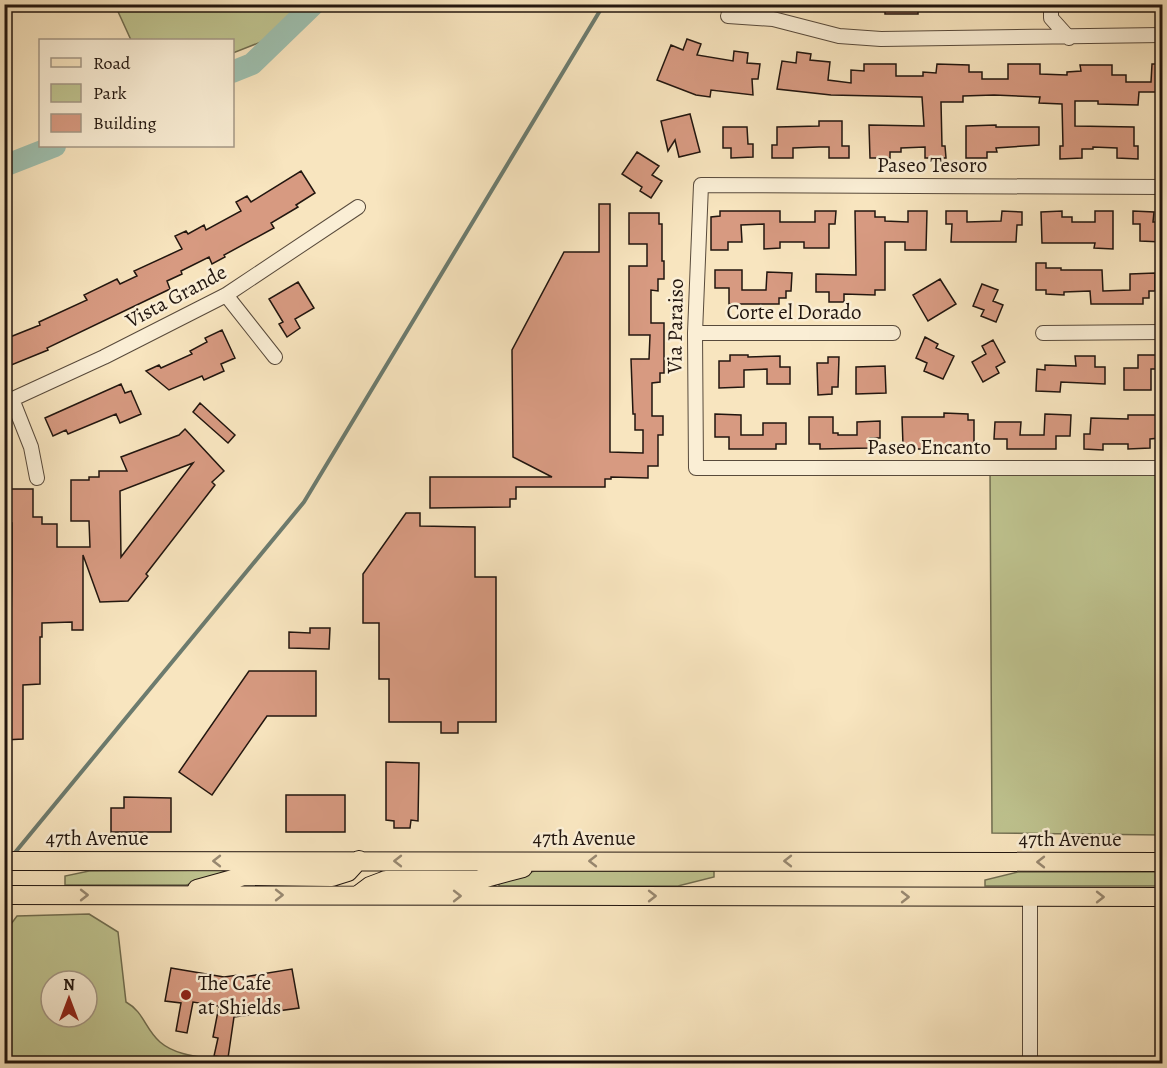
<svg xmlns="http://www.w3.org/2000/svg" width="1167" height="1068" font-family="Alegreya,serif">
<rect width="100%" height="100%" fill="#f8e5bf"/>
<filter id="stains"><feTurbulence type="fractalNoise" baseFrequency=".00333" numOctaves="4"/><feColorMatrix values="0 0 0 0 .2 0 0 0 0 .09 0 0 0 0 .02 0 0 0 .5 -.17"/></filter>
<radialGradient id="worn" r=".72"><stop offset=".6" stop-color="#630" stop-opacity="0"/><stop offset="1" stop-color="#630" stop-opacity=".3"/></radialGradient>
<path fill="#bfc490" stroke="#706d50" stroke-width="1.5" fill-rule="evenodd" d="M115,5H317L281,34L233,53L232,40H131Z
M990,468H1162V835L992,833Z
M225,870V876L186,885H65V876L89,871Z
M535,871H714V877L678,886H499V880Z
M1018,872H1162V886H985V880Z
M89,914L118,932L126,1002C144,1012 145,1029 160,1042C176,1056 202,1057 223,1061L227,1063H5V932L17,916ZM51,981H87V1017H51Z"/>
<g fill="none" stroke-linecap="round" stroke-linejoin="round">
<path stroke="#6c7b6e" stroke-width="4" d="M13,855L304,502L604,4"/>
<path stroke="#9ebfae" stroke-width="22" d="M232,72L252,64L314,4
M4,166L55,146"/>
</g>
<path fill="#d79a81" stroke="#22160f" stroke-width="1.5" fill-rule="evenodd" d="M885,4H918V14H885Z
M687,39L701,44L697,55L733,61L734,51L748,53L747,63L760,64L758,79H752L753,95L711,90L710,97L696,95L657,80L671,45L683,50Z
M797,52L811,54L810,60L830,62L828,80L851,83V70L864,71V64H896V76H923V72L936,73L937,64L969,65V72H982V79H1008V64H1040V74L1067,75V72L1081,71L1080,65H1112V75H1126V82H1151L1152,64H1162V92H1139L1138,105L1098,104V101H1075V126L1134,127V146H1138V159L1117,158V148L1093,147V149H1082V158L1060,159V146H1063L1062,104L1039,103L1040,97L994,95L963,96V102H941L942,146H945L946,158H925V147L901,148V152H890V158H870L869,125L924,126L922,97L831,95L777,89L782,61L796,63Z
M690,114L700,152L679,157L675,140L668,151L661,121Z
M819,121H842V146H849V158H829V147H819L793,148V158H772V145H777V127L819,126Z
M996,125V127H1039V145L996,148L997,152H987V158H966V126Z
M723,127H747L748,144H753V157L731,158V148H723Z
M637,152L659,166L652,175L662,181L651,198L640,191L642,187L622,174Z
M301,171L315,193L296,205L298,207L271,223L274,228L224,255L225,257L212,264L209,257L181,271L182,274L167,281L170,289L47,348L48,350L4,368V351L9,349L5,339L40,325L39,322L87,300L84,295L117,279L120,284L137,276L134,271L182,249L175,236L186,231L188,234L204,225L206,230L241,211L236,202L247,196L251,202Z
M599,204H610V452L643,453V430H635V414H633L631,359H649L650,335H629V266H647V244H629V213H659V224H662V261H664V279H658V291L651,290V323H664V373H660V382L652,383V416H663V435H658V466H648V478L611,477V479H605V487H516V499H510V507L430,508V477H552L513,457L512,350L564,252H599Z
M720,211H780V222H815V211H836L835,224H829V248H804V242H780V248L764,249V224L741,225L742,242H728V250H711V217L720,216Z
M855,211H875V217H885V221L908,222V211H927L926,250H905V242H885V290H875V295L844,294V302H829V292H816V274L856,275Z
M946,211H967V222L1001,221L1002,211L1022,212V225H1017L1016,242H951L952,224H946Z
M1062,211V217H1072V222H1095V211H1113V249L1094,248L1095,243H1042L1041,212Z
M1133,211L1154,212L1153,222H1162V242L1140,241V224H1133Z
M1036,263H1046V268H1061V270H1102L1103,291L1130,290V274L1155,273V291H1149V298H1143V304H1091L1090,291L1064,292V295L1046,294V290H1036Z
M715,270H742V290H766L767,272L792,273L791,291H786V298H779V304H729V288H715Z
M940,279L956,304L928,321L913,295Z
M298,282L314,308L295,319L300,328L287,337L279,324L283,322L269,299Z
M982,284L998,290L993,301L1003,305L996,322L981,316L984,310L973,306Z
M222,330L235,358L221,364L224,371L204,380L202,376L169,390L146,371L159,365L161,368L192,354L190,351L207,342L205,338Z
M925,337L938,344L936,348L954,356L943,379L924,371L927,363L916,358Z
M993,340L1005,362L996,367L999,373L983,382L972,362L986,354L982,346Z
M730,355H748V357L780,356V367H790V384H767V369L744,370V387L719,388V361H730Z
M1138,355H1157V369H1151V390H1124V368H1138Z
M1075,356H1095V367H1105V384L1061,382L1060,392L1036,391L1037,369L1045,370V365L1076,366Z
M828,357H839L838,387H832V394L818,395L817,363H828Z
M885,366L886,393L856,394V367Z
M121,384L125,393L131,391L141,414L120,423L116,414L68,434L66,430L53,436L45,418Z
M200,403L235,435L228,443L193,412Z
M944,413L968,414V420H974V443H963V449H913V445H903L902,417H944Z
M715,414L741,415V435H763V423H786V444H776V449H729V437H715Z
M1045,414L1071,415L1070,436H1056V449H1007V439H994L995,422H1021L1020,435H1044Z
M1128,415H1160V438L1150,439V448L1128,449V444H1103V450L1084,449V434H1090L1091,418L1128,419Z
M809,417H833V433H838V435H857V422L880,421V438H870V448L820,449V444H809Z
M185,429L224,471L212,482L215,485L146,574L148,576L128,601L100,602L83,555V630H72V622L42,623V637H40V684L23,685V739L4,740V625H11L12,570V523H4V489H33V517H42V524H57V547H90L89,521H71V480H89V477H99V471H127L121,457L179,435ZM193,463L151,518L121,557L120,491Z
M406,513H420V526L475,527V577H496V722H458V733H441V722H389V679H379V623H363V574Z
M310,628H330L329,649L289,648V632L310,633Z
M249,671H316V716H267L212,795L179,772Z
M386,762L419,763L418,821L411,820L410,828H394V821L386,820Z
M286,795H345V832H286Z
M124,797L171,798V832H111V808H124Z
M171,968L224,977L238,975V978L292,969L299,1008L234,1017L228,1058L214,1056L218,1038L213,1037L219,1006L193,1002L187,1033L176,1031L181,1003L165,1001Z"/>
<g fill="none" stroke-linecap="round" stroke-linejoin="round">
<defs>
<path id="minor" d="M1051,4V18L1069,38
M728,16L773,19L839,36L881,39L1162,35
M1162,187L701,185L695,333L696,468H1162
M226,295L275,357
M695,333H893
M1043,333L1162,332
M12,399L31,447L37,478
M4,403L104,357L226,295L358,207
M1030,897V1064"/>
<path id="major" d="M4,861L1162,862
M197,889L244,876L332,877L348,872L359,860
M4,895L1162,897
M358,895L370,886L386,880H478L523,868"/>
</defs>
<use href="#minor" stroke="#584a3b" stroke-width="16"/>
<use href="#major" stroke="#22160f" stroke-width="20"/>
<use href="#minor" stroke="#faeed5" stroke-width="14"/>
<use href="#major" stroke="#f8e5bf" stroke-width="18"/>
</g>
<defs><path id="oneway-chevron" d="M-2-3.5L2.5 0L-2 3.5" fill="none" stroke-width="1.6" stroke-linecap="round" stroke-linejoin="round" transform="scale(1.5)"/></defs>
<g stroke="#988870">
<use href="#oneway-chevron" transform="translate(217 861) rotate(180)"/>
<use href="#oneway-chevron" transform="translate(398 861) rotate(-180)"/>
<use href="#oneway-chevron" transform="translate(593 861) rotate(180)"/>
<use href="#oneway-chevron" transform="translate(788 861) rotate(-180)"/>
<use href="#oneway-chevron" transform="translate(1041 862) rotate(-180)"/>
<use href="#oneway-chevron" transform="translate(84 895)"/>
<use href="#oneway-chevron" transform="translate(279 895)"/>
<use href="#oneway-chevron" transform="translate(457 896)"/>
<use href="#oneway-chevron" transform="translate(652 896)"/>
<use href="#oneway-chevron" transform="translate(905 897)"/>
<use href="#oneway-chevron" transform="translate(1100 897)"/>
</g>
<circle fill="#8f2418" stroke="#faeed5" stroke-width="2" cx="186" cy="995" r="6"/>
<g text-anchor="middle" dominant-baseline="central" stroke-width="5" stroke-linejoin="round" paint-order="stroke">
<g font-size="21" fill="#22160f" stroke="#faeed5">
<text x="932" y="165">Paseo Tesoro</text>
<text transform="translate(176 296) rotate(-28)">Vista Grande</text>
<text x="794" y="312">Corte el Dorado</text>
<text transform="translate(675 326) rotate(-89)">Via Paraiso</text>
<text x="929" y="447">Paseo Encanto</text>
<text x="97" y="838">47th Avenue</text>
<text x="584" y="838">47th Avenue</text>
<text x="1070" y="839">47th Avenue</text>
</g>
<g font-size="21" fill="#22160f" stroke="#faeed5" text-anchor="start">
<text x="198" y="983">The Cafe<tspan x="198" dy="24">at Shields</tspan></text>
</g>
</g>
<rect width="1167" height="1068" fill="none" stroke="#f8e5bf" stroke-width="24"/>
<rect x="6" y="6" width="1155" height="1056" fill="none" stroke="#22160f" stroke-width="3"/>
<rect x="12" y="12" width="1143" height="1044" fill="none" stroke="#22160f" stroke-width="1.5"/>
<rect x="39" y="39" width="195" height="108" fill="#faeed5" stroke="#a49886" stroke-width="1.5"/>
<rect x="51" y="58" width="30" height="9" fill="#f8e5bf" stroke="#a49886" stroke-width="1.5"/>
<text x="93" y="69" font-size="18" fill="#22160f">Road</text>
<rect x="51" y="84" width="30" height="18" fill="#bfc490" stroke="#a49886" stroke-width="1.5"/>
<text x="93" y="99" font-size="18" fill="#22160f">Park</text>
<rect x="51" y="114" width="30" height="18" fill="#d79a81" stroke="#a49886" stroke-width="1.5"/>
<text x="93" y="129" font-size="18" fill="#22160f">Building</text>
<g transform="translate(69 999)"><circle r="28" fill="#faeed5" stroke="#a49886" stroke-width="1.5"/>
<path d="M0-4.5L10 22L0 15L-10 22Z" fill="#8f2418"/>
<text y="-9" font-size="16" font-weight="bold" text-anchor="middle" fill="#22160f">N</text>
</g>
<rect width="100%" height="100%" filter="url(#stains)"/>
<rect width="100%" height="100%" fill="url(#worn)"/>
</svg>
